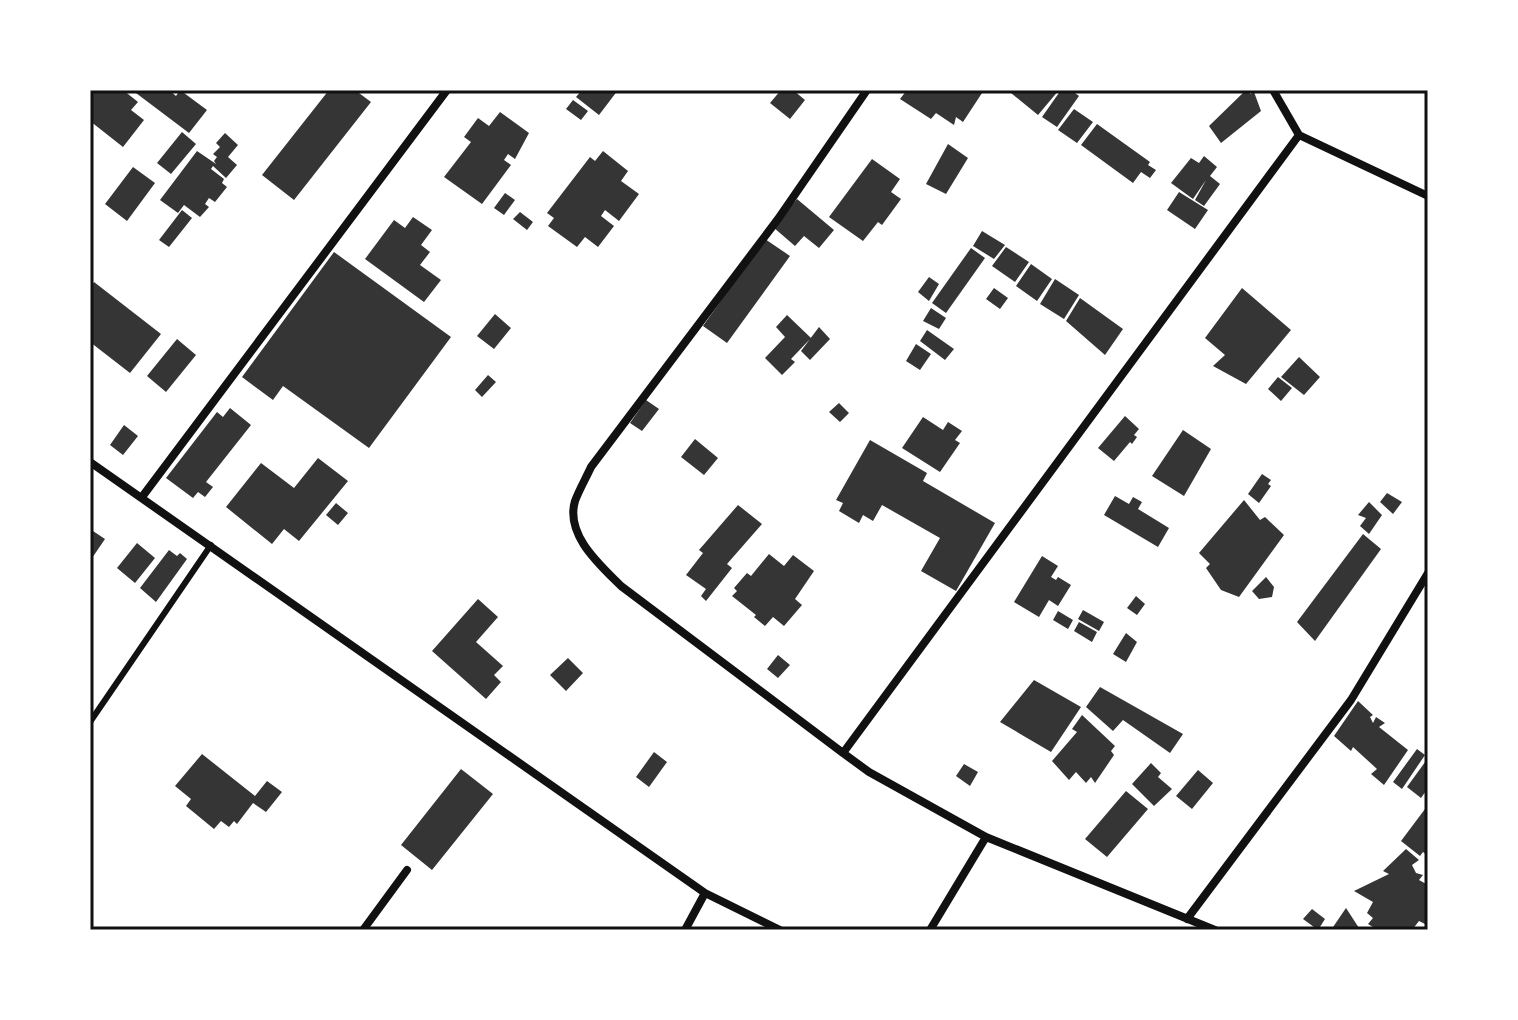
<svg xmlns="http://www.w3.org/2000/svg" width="1518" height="1020" font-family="'Noto Serif',serif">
<rect width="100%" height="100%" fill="#fff"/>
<path fill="#353535" d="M90,90H123L138,102L131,110L144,120L123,147L90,121Z
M132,90H169L176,96L180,90L207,110L189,133Z
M329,90H355L371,102L294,200L262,175Z
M582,90H618L599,115L576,97Z
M781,90H793L805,100L790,119L770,103Z
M907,90H979L982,93L963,122L956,117L954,125L936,113L931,119L900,99Z
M1014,90H1059L1038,115L1011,93Z
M1061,90H1071L1079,96L1057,127L1042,117Z
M1246,90H1250V94L1254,92L1261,111L1221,143L1209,126Z
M573,100L588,111L581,120L566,109Z
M1074,109L1093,122L1077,143L1058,130Z
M500,112L529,133L515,159L508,154L504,160L511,165L482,204L444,177L471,142L464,137L478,118L489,126Z
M1097,124L1150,162L1148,165L1156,170L1150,178L1141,172L1133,183L1081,145Z
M182,132L196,144L171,174L157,163Z
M225,133L238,145L228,157L237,165L226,178L213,166L211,169L224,179L222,183L227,187L215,202L209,198L205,204L209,207L200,217L184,205L178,213L160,200L197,151L216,164L214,161L217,157L213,154L220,147L216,143Z
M948,144L968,158L946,194L926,184Z
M603,151L628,171L621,181L639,194L619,221L605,210L601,216L614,226L598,247L585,237L577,247L548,226L554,218L547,213L590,157L595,161Z
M1204,156L1217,167L1210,176L1220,184L1204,206L1195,200L1206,180L1193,199L1171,183L1191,158L1199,163Z
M872,159L900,179L891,192L901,199L882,225L878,222L863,241L829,217Z
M133,167L155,183L127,221L105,204Z
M1179,192L1208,210L1195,229L1167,210Z
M505,193L515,200L504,215L494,208Z
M797,199L834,230L819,248L804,236L795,246L773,227Z
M182,210L192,218L169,247L159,240Z
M520,212L533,222L527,230L513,219Z
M413,217L432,230L421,245L430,252L420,265L441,280L424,302L365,259L394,220L405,228Z
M982,231L1005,245L994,259L973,246Z
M765,239L790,256L727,343L703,326Z
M1006,247L1029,262L1015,282L992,266Z
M971,248L985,258L946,313L932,303Z
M334,252L451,337L369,448L283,386L273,400L242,377Z
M1031,264L1052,279L1037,301L1016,286Z
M929,277L939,284L929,301L918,292Z
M1055,279L1079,295L1064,319L1040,304Z
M94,282L161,334L130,373L90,342V288Z
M994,288L1008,298L1000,309L986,299Z
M1242,288L1291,330L1246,384L1213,366L1225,355L1205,338Z
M1080,298L1123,329L1105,355L1066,321Z
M931,308L946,318L939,329L923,321Z
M495,314L511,328L494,349L477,336Z
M787,315L811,338L791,359L795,362L782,375L765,358L785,337L776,327Z
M819,327L830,339L810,360L801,351Z
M927,330L954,349L945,360L920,341Z
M177,339L196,355L166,392L147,376Z
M916,344L931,354L920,370L906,361Z
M1299,357L1320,377L1304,395L1281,377Z
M488,375L496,382L482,397L475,390Z
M1278,377L1292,388L1281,401L1268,389Z
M646,400L659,409L642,431L630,423Z
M839,403L849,413L840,422L829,412Z
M230,408L251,425L206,482L213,487L205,497L198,492L193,498L166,478L217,412L223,417Z
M1125,416L1139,429L1134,435L1137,437L1132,444L1130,442L1114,461L1098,448Z
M923,417L943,430L948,422L962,431L955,440L960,443L940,472L902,448Z
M124,425L138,436L123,455L110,445Z
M1183,430L1211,449L1184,496L1152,476Z
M695,439L718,458L704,475L681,457Z
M870,440L927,473L923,481L995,523L956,591L921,571L940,538L882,505L873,521L863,515L859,523L839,511L843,503L836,500Z
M318,458L348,481L299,541L284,529L272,544L226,507L261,463L294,488Z
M1262,474L1271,480L1268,484L1271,486L1259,503L1248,494Z
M1387,493L1402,502L1393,514L1380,502Z
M1115,496L1129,504L1133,497L1142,502L1138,509L1169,528L1158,547L1104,515Z
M1244,500L1260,520L1265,517L1284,535L1239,597L1221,590L1206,568L1210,564L1199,553Z
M1369,502L1382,515L1369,534L1360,526L1366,518L1358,515Z
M336,503L348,513L338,525L326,515Z
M738,505L762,524L727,564L732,568L706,601L701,596L706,589L686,575L703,553L699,550Z
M90,529L105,539L90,561Z
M1363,534L1381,549L1315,641L1297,622Z
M137,543L155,558L135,583L117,568Z
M169,550L177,556L180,553L187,559L156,602L140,588Z
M769,554L784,566L793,555L814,571L795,599L802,605L784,626L773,617L765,626L754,617L756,615L732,596L737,591L734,588L747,573L751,576Z
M1042,556L1058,566L1051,577L1056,580L1058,577L1071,585L1058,606L1049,600L1039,617L1014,602Z
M1266,577L1274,587L1272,597L1259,599L1252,591Z
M1136,596L1145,604L1137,615L1127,608Z
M478,599L498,617L476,642L503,666L494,675L501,682L486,699L432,651Z
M1083,610L1104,622L1099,631L1078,619Z
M1058,611L1073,620L1068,629L1053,620Z
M1079,622L1097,632L1092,642L1074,631Z
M1126,633L1137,642L1126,662L1113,654Z
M778,655L790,665L778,678L767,669Z
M568,658L583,673L566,691L550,675Z
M1034,680L1081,707L1051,752L1000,722Z
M1100,687L1183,734L1170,753L1123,720L1113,731L1086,707Z
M1358,701L1373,715L1370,717L1373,723L1376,717L1385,723L1379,727L1408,750L1384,785L1371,774L1377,769L1353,747L1351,751L1334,736Z
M1082,715L1115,746L1111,751L1114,755L1095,783L1091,777L1086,783L1076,772L1069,780L1052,761L1077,732L1072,729Z
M1417,749L1425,755L1402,789L1393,782Z
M654,752L667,762L649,787L636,777Z
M202,754L255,796L267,781L282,792L266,812L253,803L237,824L234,821L229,827L221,821L214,829L186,806L191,799L175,786Z
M1428,758V788L1421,798L1407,787Z
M1151,763L1161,773L1158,777L1172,789L1154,806L1132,784Z
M964,764L978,772L970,786L956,776Z
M461,769L493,794L432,870L401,845Z
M1198,770L1213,783L1192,809L1176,796Z
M1126,791L1148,809L1107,857L1085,839Z
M1428,805V856L1423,852L1420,856L1401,841Z
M1406,849L1419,860L1412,865L1416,873L1423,875L1419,880L1428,885V920L1425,924L1419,921L1412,930H1378L1368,924L1373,918L1367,913L1373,902L1354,891L1389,874L1383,871Z
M1346,908L1359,928L1331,930Z
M1312,909L1325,919L1318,930L1303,919Z"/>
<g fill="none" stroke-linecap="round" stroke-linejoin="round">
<path stroke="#111" stroke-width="6" d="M90,722L211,545"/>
<path stroke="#111" stroke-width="8" d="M1299,135L1428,196
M90,462L705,893L780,930
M142,497L447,90
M843,753L621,586C600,565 565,535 575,501C579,490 586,478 591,467L778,219L867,90
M1187,919L1351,700L1428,573
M363,930L407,870
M685,930L705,893
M930,930L986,837
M1215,930L986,837L869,772L843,753L1299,135L1273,90"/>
</g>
<rect width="1518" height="1020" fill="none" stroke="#ffffff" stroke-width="184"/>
<rect x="92" y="92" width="1334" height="836" fill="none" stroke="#111" stroke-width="3"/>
</svg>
